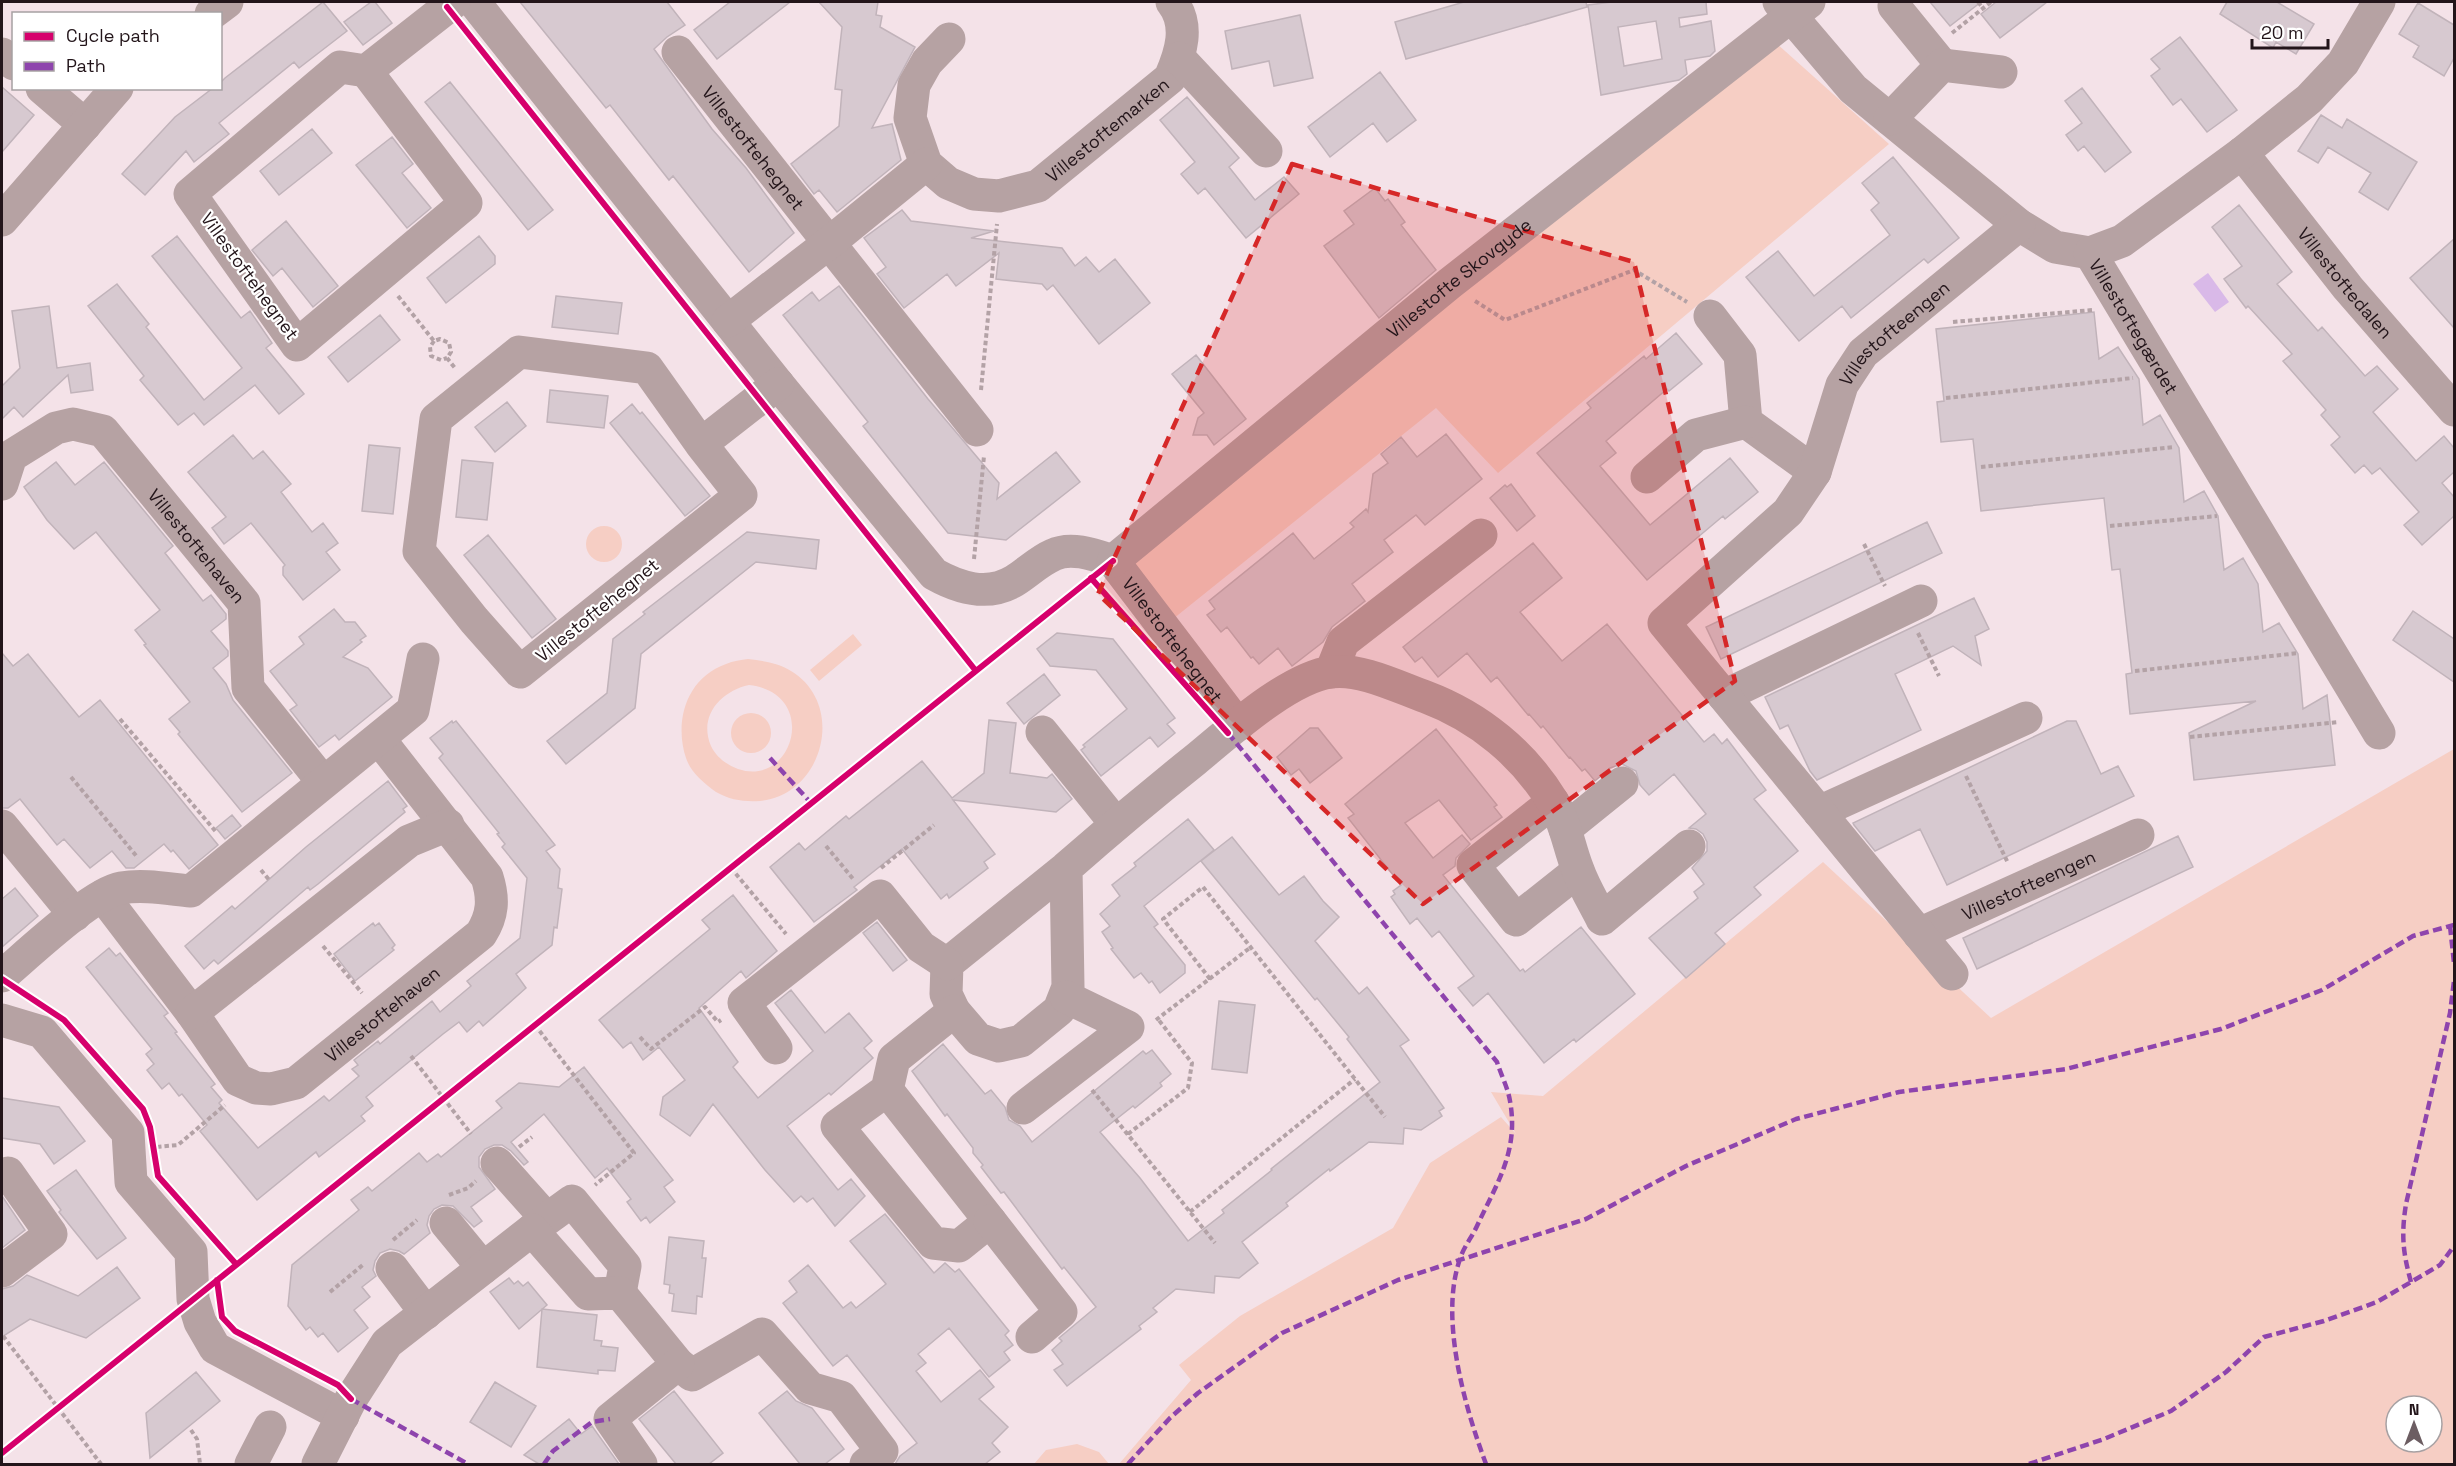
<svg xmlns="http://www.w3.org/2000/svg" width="2456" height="1466" font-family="'Space Grotesk',sans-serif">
<rect width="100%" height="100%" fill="#f4e2e8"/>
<path fill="#f6cec4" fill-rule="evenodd" d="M1776,43L1889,144L1498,473L1436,408L1173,619L1125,560Z
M586 544a18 18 0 1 1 36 0a18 18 0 1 1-36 0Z
M853,634L862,645L819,681L810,670Z
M748,659C764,661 778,663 791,671C847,705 823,795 760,801C744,802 730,800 716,792C704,783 691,773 686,758C674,722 686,678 726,664C733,661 741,660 748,659ZM749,685C820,693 794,788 738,769C727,765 716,757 711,746C698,716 721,691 749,685Z
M731 733a20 20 0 1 1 40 0a20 20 0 1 1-40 0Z
M2454,749V1464H1119L1191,1380L1179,1365L1240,1316L1393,1228L1430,1163L1501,1117L1516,1134L1491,1092L1543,1096L1823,862L1991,1018ZM2396,1406H2432V1442H2396Z
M1077,1444L1099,1452L1109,1464H1034L1046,1450Z"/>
<path fill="#d9b9e8" d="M2208,273L2229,302L2215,312L2193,284Z"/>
<path fill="#d7c9d0" stroke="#c1b3ba" stroke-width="1.5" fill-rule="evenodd" d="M323,2L347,31L299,68L294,62L219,123L229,134L194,162L186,151L145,195L122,174L175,117L213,88H220V83L225,78Z
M371,2H375L392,23L363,45L344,22Z
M520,2H667L685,25L667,37L654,49L712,129L746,168L794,233L749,272L673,176L669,180L610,105L606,108Z
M730,2H790L717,59L694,30Z
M819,2H878L876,15L882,16L880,27L915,47L872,128L892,124L901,160L837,212L819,190L814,194L791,164L839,126L842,90L835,89L842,27Z
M1464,2H1586L1587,7L1406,59L1395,22Z
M1612,2H1706L1707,14L1679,18L1680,27L1711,21L1715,51L1710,56L1685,60L1687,74L1679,80L1601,95L1588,5ZM1656,21L1662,59L1624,66L1618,27Z
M1930,2H1981L1950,26Z
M1996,2H2047L2000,38L1981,14Z
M2227,2H2277L2314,24L2296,54L2276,42L2273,48L2220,14Z
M2418,3L2454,25V58L2444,76L2413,57L2419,46L2399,34Z
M1300,15L1313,78L1274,86L1269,61L1232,69L1225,31Z
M2180,37L2237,110L2207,132L2181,99L2173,105L2151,76L2160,69L2151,59Z
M1380,72L1416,120L1387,142L1373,123L1330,157L1308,127Z
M450,82L553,210L528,230L425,102Z
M2,87L34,115L2,152Z
M2082,88L2131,152L2105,172L2084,146L2078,151L2066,135L2082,123L2065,101Z
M1187,97L1239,158L1229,167L1255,200L1284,177L1299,194L1246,238L1205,188L1198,194L1181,174L1195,162L1160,120Z
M2321,115L2342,128L2347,119L2417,162L2388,210L2359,192L2371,173L2328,147L2318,163L2298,151Z
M312,129L332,153L279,195L260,171Z
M392,137L413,164L402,173L431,208L407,228L356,165Z
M1893,157L1959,238L1928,263L1924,259L1851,318L1842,306L1799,341L1746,277L1778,251L1814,296L1890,235L1871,210L1879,203L1862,183Z
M1375,188L1385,201L1388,199L1405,222L1401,225L1436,270L1379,318L1324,246L1354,224L1344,211Z
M2239,205L2292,272L2277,284L2318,331L2322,327L2365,376L2377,366L2398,389L2373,412L2416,461L2444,436L2454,448V472L2442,483L2454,497V516L2422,545L2404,525L2419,512L2380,468L2372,474L2364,465L2355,473L2331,445L2340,437L2321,415L2326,410L2283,361L2292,354L2248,306L2246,308L2224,279L2242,266L2212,227Z
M902,210L911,221L994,231L971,238L1062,248L1075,266L1086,257L1099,272L1115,259L1150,303L1099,344L1053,285L1047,290L1042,284L996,279L999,253L956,286L947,274L904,308L877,274L886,267L864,238Z
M286,221L338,286L313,307L282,268L273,276L252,250Z
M177,236L241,318L250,311L272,343L266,348L304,394L279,414L255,385L204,425L194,413L178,425L140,380L144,376L88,306L117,284L149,324L146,327L204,400L242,368L152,256Z
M479,236L495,256V264L446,303L427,278Z
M2454,239V328L2410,278Z
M839,286L928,399L999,483L997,499L1056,452L1080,482L1006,540L948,533L863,426L868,422L783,315L812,292L819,301Z
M556,296L622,303L618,334L552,327Z
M49,306L57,368L90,363L93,390L71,393L68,375L23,417L14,407L2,419V386L20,368L12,311Z
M2094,312L2099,359L2118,347L2139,379L2143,425L2160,415L2179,448L2184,502L2204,491L2218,516L2224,570L2243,558L2258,584L2263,632L2279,623L2298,654L2303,709L2327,695L2335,765L2194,780L2189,733L2256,701L2130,714L2126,674L2132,673L2120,569L2112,570L2104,498L1981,511L1973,439L1941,442L1937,402L1944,401L1936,329Z
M380,315L400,340L348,382L328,357Z
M1676,333L1702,364L1669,391L1667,389L1606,441L1616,453L1600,466L1650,525L1730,458L1758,492L1725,519L1723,516L1647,580L1537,453L1591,408L1587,403L1644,356L1646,359Z
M1196,355L1246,419L1214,445L1207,435H1193L1198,418L1204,413L1172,374Z
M550,390L608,396L604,428L547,422Z
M507,402L526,426L495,452L475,427Z
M632,404L640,414L642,412L710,496L685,516L610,423Z
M1446,434L1482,479L1425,525L1416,515L1384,540L1393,552L1352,584L1365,601L1332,627L1323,642L1292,666L1278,648L1259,664L1253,657L1251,658L1227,627L1221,632L1207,615L1215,609L1209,601L1293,533L1314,559L1354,527L1350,523L1366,509L1368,512L1373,474L1388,463L1381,454L1401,437L1417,457Z
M233,435L253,459L263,451L291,484L281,492L312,532L323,523L338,543L326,552L340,570L303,600L283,575V567L285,565L251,523L224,544L212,528L226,517L188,472Z
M369,445L400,448L393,514L362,511Z
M462,460L493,463L487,520L456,517Z
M56,462L75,485L104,462L173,546L165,553L203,601L211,595L226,614V619L211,631L228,651V656L213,668L226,684L233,700L292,773L242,812L178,734L180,732L169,719L190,702L144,645L146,644L135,630L160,610L96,532L74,549L47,520L24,487Z
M1511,484L1535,516L1517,531L1490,498L1505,485L1507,487Z
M1927,522L1942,553L1721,659L1706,627Z
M747,532L819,540L816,569L756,562L641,654L635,708L566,764L547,741L607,693L613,639L645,614L643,612Z
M488,535L556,619L532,638L464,555Z
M1533,543L1562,578L1520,612L1562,661L1607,624L1704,742L1714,734L1722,744L1727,739L1766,790L1754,799L1798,851L1754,887L1761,895L1715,933L1725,944L1686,978L1649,938L1698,898L1694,892L1704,884L1692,868L1707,851V842L1703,834L1696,829L1689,828L1706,814L1674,774L1649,795L1640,785L1636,771L1622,764L1610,768L1595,781L1585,769L1582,771L1570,757L1569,758L1543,726L1541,728L1529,714L1528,715L1497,677L1491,682L1467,653L1438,677L1422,657L1415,662L1403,647Z
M1974,598L1989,629L1975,636L1981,665L1953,646L1895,674L1921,730L1817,780L1810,771L1788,725L1780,729L1765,697Z
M334,609L345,622H355L366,636L360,640L362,642L343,657L368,668L392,697L339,740L335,735L319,747L290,710L297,705L270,671L304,644L299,637Z
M2413,611L2454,639V682L2393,640Z
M1057,633L1113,639L1175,718L1167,724L1175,733L1158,747L1150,737L1101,776L1081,750L1085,747L1083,745L1127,709L1096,670L1050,666L1037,649Z
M2,653L13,666L28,654L79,717L100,700L218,845L189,869L173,850L171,852L164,844L134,868H126L112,851L90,868L64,839L57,845L20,799L8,808H2Z
M1044,674L1060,695L1024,724L1007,703Z
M989,720L1016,723L1010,773L1047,778L1052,774L1072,799L1056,812L953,800L995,854L984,862L988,868L949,898L947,894L941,899L902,849L854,887L857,890L814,922L770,867L799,843L805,850L846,816L849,819L922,761L952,798L984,773Z
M452,721L453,723L456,721L555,845L546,851L560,869L558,888L562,889L557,928L554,927L552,945L516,974L526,988L483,1026L479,1021L467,1032L459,1022L443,1034L366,1097L373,1106L361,1116L365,1121L319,1157L316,1152L257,1200L200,1131L207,1125L182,1094L179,1096L169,1083L162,1089L147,1070L154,1064L146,1054L152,1049L86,967L109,948L116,956L120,953L168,1013L164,1016L177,1032L175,1033L215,1084L211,1087L222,1100L219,1103L258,1148L324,1096L329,1101L359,1076L352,1069L358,1065L354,1060L378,1041L380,1044L432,1001L440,1012L471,986L467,981L520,938L527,878L502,847L505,844L497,834L499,833L439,758L443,754L430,738Z
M2067,721H2076L2101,774L2118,766L2134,796L1947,885L1920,829L1875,851L1854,825L1853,823Z
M1310,728H1318L1342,758L1310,783L1299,769L1291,775L1277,757Z
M1436,729L1497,805L1494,807L1502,817L1471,840L1439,800L1405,823L1433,858L1462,835L1470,844L1456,858L1455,866L1443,875L1520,971L1523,969L1525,972L1581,927L1635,994L1576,1042L1574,1039L1544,1063L1488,993L1473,1006L1458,988L1474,976L1439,931L1432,937L1417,918L1410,924L1391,897L1395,894L1393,891L1401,885L1348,818L1354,814L1345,804Z
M388,781L407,806L403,809L405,812L318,884L310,890L308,887L218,964L214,960L204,969L185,946L232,906L235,909L306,847Z
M232,815L241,826L225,839L216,828Z
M1188,819L1214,850L1144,906L1158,924L1154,927L1185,965V973L1160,993L1152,981L1149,983L1141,973L1134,978L1111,949L1113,948L1102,932L1110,926L1100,914L1120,896L1112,885L1136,866L1134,863Z
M2178,836L2193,867L1977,969L1963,938Z
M1232,837L1279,895L1304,876L1323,901L1339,917L1315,941L1359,994L1367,987L1409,1040L1400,1046L1444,1108L1439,1111L1442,1116L1421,1130L1404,1128L1403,1144L1369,1142L1330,1171L1329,1169L1286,1203L1288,1206L1242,1242L1258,1263L1239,1278L1215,1276L1214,1293L1176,1289L1153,1308L1157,1312L1139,1326L1141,1329L1067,1386L1054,1370L1063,1364L1052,1350L1062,1341L1059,1338L1096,1307L1064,1267L1062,1269L1004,1192L1001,1193L981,1167L983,1165L973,1153V1148L947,1114L945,1116L912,1071L943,1044L985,1094L991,1090L1005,1107L1009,1120L1020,1126L1032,1142L1143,1051L1146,1054L1152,1050L1171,1074L1160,1083L1162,1086L1135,1108L1133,1106L1100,1132L1140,1178L1188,1241L1224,1213L1222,1210L1272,1170L1271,1169L1380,1082L1347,1039L1349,1037L1317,998L1315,1000L1201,861Z
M15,888L38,916L2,947V899Z
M733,895L777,951L746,978L741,971L699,1008L738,1062L733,1067L758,1098L813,1051L775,1003L791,990L825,1033L849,1013L872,1041L864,1048L873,1058L831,1095L829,1093L787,1126L838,1190L851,1179L865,1196L835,1226L813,1198L807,1202L801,1196L794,1202L765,1170L713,1104L690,1136L660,1115L663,1097L685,1080L659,1047L643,1060L631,1042L623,1048L599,1020L710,929L702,920Z
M877,922L907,960L893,971L863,933Z
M373,923L375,926L379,923L395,945L392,948L394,950L355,981L334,954Z
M1219,1001L1255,1005L1247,1073L1212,1069Z
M584,1067L673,1180L664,1187L675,1202L650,1223L646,1217L641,1221L627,1202L631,1199L607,1168L595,1178L544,1114L511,1142L528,1162L524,1165L511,1151L502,1145H494L485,1149L479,1157V1167L495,1189L471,1207L482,1221L474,1227L453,1206L442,1205L434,1209L429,1216L427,1225L430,1233L408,1251L404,1254L399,1251L390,1249L380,1253L375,1261L373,1270L376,1276L362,1287L370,1297L354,1310L368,1328L338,1352L323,1333L318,1337L310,1327L306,1330L288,1306L292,1265L359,1210L351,1200L368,1187L372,1191L419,1153L427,1162L438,1154L441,1157L502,1108L496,1101L519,1083L559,1087Z
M2,1098L59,1107L85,1141L54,1164L40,1144L2,1138Z
M76,1170L126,1238L97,1259L59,1212L61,1210L47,1191Z
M2,1196L25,1230L2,1248Z
M885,1214L934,1273L945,1263L955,1272L959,1269L1009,1331L1005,1335L1013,1345L1004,1352L1010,1360L989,1377L949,1328L918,1354L926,1363L916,1371L941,1402L980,1370L994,1387L979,1399L1008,1427L992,1443L1000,1452L985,1464H895L900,1456L917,1443L847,1355L833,1366L783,1303L797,1292L789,1281L808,1265L843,1308L851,1302L856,1308L886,1284L850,1241Z
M669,1237L704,1241L702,1258H706L702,1297L697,1296L696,1314L672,1311L674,1294L669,1293L670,1285L664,1284Z
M117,1267L140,1298L86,1338L30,1319L2,1337V1289L13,1286L27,1275L78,1296Z
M509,1278L514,1284L518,1281L523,1286L528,1282L547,1305L519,1329L490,1292Z
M542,1309L597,1315L594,1340L602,1341L601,1346L618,1348L615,1371L598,1370V1374L537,1367Z
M196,1372L220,1401L150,1458L146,1413Z
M495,1382L536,1406L511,1447L470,1422Z
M674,1391L723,1453L709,1464H676L639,1419Z
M787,1391L796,1401L812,1408L844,1449L825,1464H800L759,1413Z
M569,1419L581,1434L592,1426L619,1464H539L524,1455Z"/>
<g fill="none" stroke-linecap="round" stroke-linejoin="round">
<path stroke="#b3a2a6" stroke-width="4" stroke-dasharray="4.5 3" stroke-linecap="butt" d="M1978,2L1983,8
M1952,33L1991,2
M398,296L434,341L440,339L449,343L451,352L447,358L455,368
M1475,301L1505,320L1634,270L1687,302
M1953,322L2093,310
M434,341L430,347L431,356L441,360L447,358
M981,390L997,224
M1946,398L2133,378
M1981,467L2174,447
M2110,526L2217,516
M1864,544L1885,586
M974,559L984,456
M1918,633L1939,676
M2135,671L2299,653
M120,719L217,833
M2190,737L2339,722
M1966,776L2008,863
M71,777L138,858
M826,846L854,880
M731,868L786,934
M881,868L934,825
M261,870L270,881
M323,946L362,993
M1210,979L1163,919L1203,887L1385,1117
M1156,1020L1251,947
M535,1025L634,1153L595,1185
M640,1037L651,1049L705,1007L718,1022L721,1020
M411,1056L471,1134
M1092,1090L1215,1243
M1128,1134L1188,1088L1192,1063L1158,1019
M157,1147L178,1145L225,1105
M519,1147L532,1137
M449,1195L468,1188L476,1181
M1190,1212L1355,1079
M393,1240L417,1220
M330,1292L364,1264
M3,1336L101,1464
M191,1430L197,1439L200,1464"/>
<g stroke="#b6a2a3" stroke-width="33">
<path id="s1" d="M474,2L778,384L934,574C959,588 987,597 1014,581C1027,573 1039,561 1053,555C1071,546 1095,555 1113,561L1238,725"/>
<path id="s2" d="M1779,2L1853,89L2019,225L2055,247L2090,253L2379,733"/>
<path d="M1894,6L1942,65"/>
<path d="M211,14L227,2"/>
<path id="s3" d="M949,39L927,62L914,85L910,118L926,164L948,183L974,194L999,196L1038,186L1170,78C1181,53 1190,25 1172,2"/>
<path id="s4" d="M678,52L977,430"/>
<path d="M2,54L14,64"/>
<path d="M1179,58L1266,151"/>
<path d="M366,71L466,203L297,345L190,194L340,67L366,71L454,2"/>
<path d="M42,88L85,125"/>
<path d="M1890,119L1942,65L2001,72"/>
<path id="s5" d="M2242,153L2348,288L2454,410"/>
<path d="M2,220L117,88"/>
<path d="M2090,253L2122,241L2242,153L2309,99L2343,63L2379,2"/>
<path d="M1710,316L1740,355L1746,422L1815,472"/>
<path d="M728,321L829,243L926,164"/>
<path d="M701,444L741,495L520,672L474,620L419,551L436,419L519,352L647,368L701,444L778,384"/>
<path d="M1647,477L1696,435L1746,422"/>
<path id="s6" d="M2,484L11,456L56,428L73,424L103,431L244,603L248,688L323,782"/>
<path id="s7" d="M1113,561L1449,284L1809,2"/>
<path d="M1331,672L1343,642L1481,535"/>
<path d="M1724,696L1921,601"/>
<path d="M1042,732L1116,824"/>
<path d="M1553,802L1473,865L1516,920L1578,871"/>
<path d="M1819,812L2026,718"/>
<path d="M2,826L75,915"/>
<path d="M1565,829L1622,783"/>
<path d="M1066,868L947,964L946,994L954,1011L978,1039L999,1046L1021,1041L1059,1010L1068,987L1066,868C1108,831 1151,795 1195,760C1228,733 1288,678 1331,672C1361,668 1398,687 1426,697C1479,717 1524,754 1553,802C1566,823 1569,848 1578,870C1584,887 1594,903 1602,919L1689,846"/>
<path id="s8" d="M103,896L192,1013L238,1080L256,1088L271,1089L296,1083L481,934C493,915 494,899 487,877L379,739"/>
<path id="s9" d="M1919,934L2138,835"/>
<path id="s10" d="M1952,974L1664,623L1788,512L1815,472L1842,385L1863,353L2019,225"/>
<path d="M2,976C27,955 92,893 121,888C144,884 169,889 191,891L413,710L423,659"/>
<path d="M192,1013L409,841L448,825"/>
<path d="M2,1020L42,1032L128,1133L131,1182L191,1252L193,1299L200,1322L215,1348L343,1416"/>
<path d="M776,1048L744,1003L880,896L921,947L947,964"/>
<path d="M887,1090L990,1221L959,1246L933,1243L837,1126L887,1090L894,1059L954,1011"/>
<path d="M1023,1108L1128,1027L1066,997"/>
<path d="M497,1163L546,1218"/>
<path d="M2,1176L8,1173L51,1234L2,1271"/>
<path d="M990,1221L1061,1312L1032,1337"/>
<path d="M446,1223L483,1268"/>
<path d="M532,1230L572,1201L625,1266L620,1293"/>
<path d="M392,1268L426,1313"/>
<path d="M251,1464L270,1427"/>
<path d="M318,1464L351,1399L387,1343L532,1230L588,1294L620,1293L678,1364L692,1375L762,1334L810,1388L841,1397L882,1451L866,1464"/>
<path d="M641,1464L610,1419L678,1364"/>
</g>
<path stroke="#8e44ad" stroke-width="4.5" stroke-dasharray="9 4.5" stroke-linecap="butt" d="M1228,733L1497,1062C1501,1075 1508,1088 1510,1101C1519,1151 1497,1183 1477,1226C1472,1237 1463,1248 1460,1259C1439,1318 1465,1408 1486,1464
M770,758L811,803
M2450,926L2454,963
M2411,1282C2403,1253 2401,1235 2406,1204L2450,1013L2454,981
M351,1399L468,1464
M544,1464L553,1451L592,1422L610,1419
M1128,1464L1170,1418L1198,1393L1282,1333L1398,1280L1586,1219L1686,1166L1796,1119L1899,1092L2066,1069L2221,1029L2322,990L2413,936L2454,925
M2029,1464L2104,1439L2171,1411L2226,1372L2264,1337L2324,1321L2377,1302L2440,1265L2454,1246"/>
<defs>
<path id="cycleway" d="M447,7L976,671
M1091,578L1228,733
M2,979L64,1020L143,1109L150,1127L158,1176L236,1264
M217,1280L222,1317L235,1331L338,1385L351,1399
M2,1453L1113,561"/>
</defs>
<use href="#cycleway" stroke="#fff" stroke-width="10"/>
<use href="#cycleway" stroke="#d6006c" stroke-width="6"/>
</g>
<path fill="#d62828" fill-opacity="0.2" stroke="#d62828" stroke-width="4.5" stroke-dasharray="12 8" stroke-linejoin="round" d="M1292,164L1634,262L1735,681L1423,904L1098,594Z"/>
<g text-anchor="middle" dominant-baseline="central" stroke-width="4.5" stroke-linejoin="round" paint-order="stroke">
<g font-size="18" fill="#23151a" stroke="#fff">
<text stroke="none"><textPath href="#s3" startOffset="352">Villestoftemarken</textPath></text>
<text stroke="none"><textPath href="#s4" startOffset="122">Villestoftehegnet</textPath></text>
<text transform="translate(250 276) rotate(54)">Villestoftehegnet</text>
<text stroke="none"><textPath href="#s7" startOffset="447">Villestofte Skovgyde</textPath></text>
<text stroke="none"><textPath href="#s5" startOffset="166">Villestoftedalen</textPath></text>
<text stroke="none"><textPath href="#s2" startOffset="492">Villestoftegærdet</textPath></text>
<text stroke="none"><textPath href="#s10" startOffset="834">Villestofteengen</textPath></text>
<text stroke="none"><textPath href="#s6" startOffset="279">Villestoftehaven</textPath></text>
<text transform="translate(597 610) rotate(-39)">Villestoftehegnet</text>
<text stroke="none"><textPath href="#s1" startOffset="1026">Villestoftehegnet</textPath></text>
<text stroke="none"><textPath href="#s9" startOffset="120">Villestofteengen</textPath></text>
<text stroke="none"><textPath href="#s8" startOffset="399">Villestoftehaven</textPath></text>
</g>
</g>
<rect width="2456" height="1466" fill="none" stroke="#23151a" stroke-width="6"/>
<rect x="12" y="12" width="210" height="78" fill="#ffffff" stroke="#a7a1a3" stroke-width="1.5"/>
<rect x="24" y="32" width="30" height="9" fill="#d6006c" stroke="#a7a1a3" stroke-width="1.5"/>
<text x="66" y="42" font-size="18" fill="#23151a">Cycle path</text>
<rect x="24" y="62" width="30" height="9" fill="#8e44ad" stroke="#a7a1a3" stroke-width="1.5"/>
<text x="66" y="72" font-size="18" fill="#23151a">Path</text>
<g transform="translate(2414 1424)"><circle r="28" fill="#ffffff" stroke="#a7a1a3" stroke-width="1.5"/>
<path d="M0-4.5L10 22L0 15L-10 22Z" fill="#6c5d62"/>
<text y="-9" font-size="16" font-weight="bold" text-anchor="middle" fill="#23151a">N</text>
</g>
<path d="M2252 39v9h76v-9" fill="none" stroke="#23151a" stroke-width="3"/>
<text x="2261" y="39" font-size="18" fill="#23151a" stroke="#ffffff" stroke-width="4.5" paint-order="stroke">20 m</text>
</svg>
